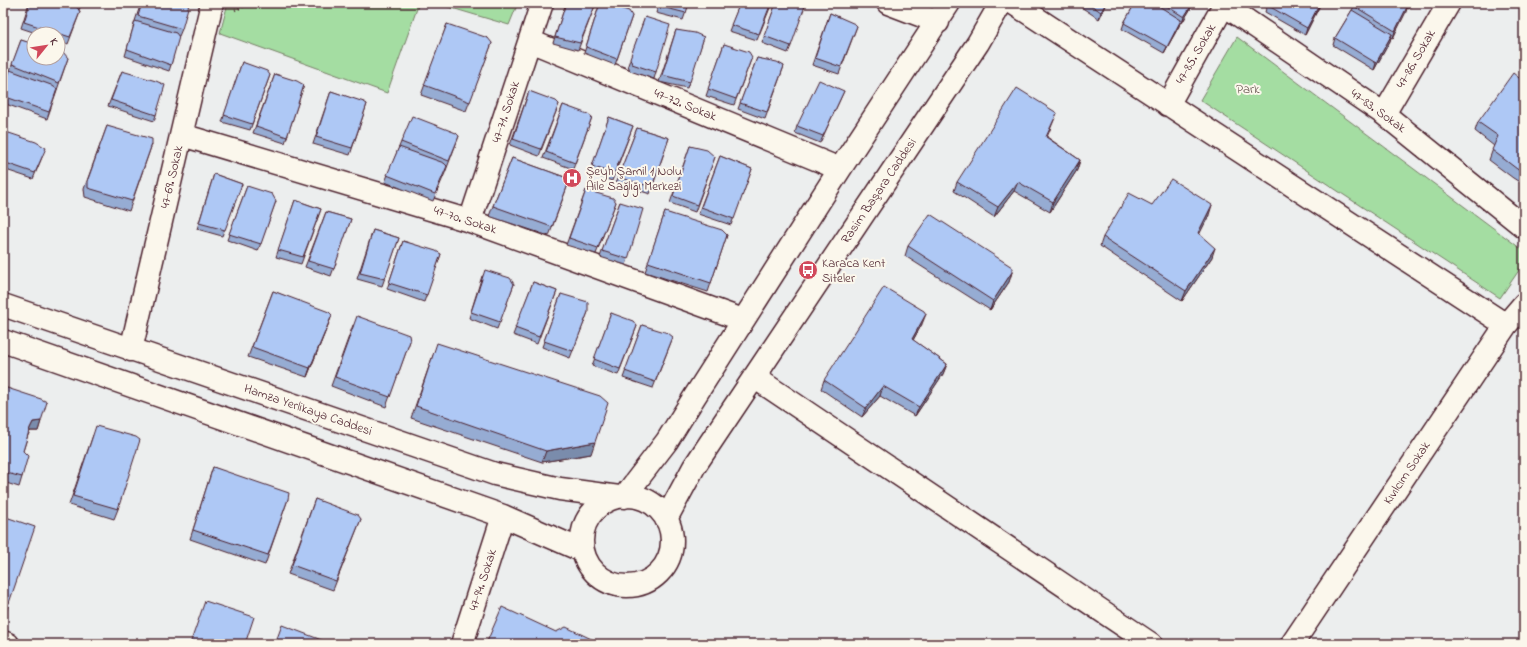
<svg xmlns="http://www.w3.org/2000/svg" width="1527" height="647" font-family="'Indie Flower',sans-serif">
<rect width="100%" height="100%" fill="#eceeee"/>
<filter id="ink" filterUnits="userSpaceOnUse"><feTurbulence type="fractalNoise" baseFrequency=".025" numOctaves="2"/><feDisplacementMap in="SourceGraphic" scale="8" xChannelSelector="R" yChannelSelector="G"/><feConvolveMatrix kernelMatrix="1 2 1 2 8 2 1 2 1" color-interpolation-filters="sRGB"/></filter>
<g filter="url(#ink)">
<path fill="#a4dda2" stroke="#777e66" d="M228,3H419L387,93L220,33Z
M435,3H518L509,25Z
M1237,37L1524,251V263L1500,298L1200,100Z"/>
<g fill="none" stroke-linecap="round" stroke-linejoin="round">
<defs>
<path id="minor" d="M888,3L938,22
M1013,3L1506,325
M1224,5L1384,114L1524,227
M530,41L840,169
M1168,105L1225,3
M1384,114L1449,3
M182,135L470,221L743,320
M470,221L542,3
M3,305L495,474L560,489L619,497
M3,341L503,516L583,551
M131,350L212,3
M754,377L1151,644
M582 541a45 45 0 1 1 90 0a45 45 0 1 1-90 0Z
M624,497L667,441L695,396L840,169L949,3
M666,519L694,467L978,43L1001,3
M3,642L8,644
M462,644L503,516
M1292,644L1506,325L1524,304"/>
</defs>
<use href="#minor" stroke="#4a1f2b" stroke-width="25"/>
<path stroke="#4a1f2b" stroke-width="2.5" stroke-dasharray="1 3" stroke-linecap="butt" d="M235,10L252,3"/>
<use href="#minor" stroke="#fbf7ec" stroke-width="22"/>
</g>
<path fill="#96acd3" stroke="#4a1f2b" d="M29,3H82L79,10L80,12L68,44L58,40V34H39L21,28Z
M141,3L182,29L179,36H178L171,65L169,71L125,56L135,21Z
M566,3H596L578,50L553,43Z
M600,3L632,16L615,65L584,53Z
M659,3H689L683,20L656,13Z
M740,3H772L757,40L729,31Z
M776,3L791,46L788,53L762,43Z
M1075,3H1107L1099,19Z
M1135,3H1194L1182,23L1180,22L1179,26L1164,53L1122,29L1124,23Z
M1321,3L1305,35L1265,12L1267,5Z
M1356,3H1413L1409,9L1407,8L1393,38L1391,37L1390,41L1374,70L1333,45L1335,38L1352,10Z
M830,13L857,26L839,74L812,65Z
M645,17L656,72L654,79L630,71L628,65Z
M447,24L492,43L466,111L421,95Z
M676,30L704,37L687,88L659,82Z
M21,40L68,58L47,119L3,103V91L8,76Z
M724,44L752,57L734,105L706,96Z
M757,58L784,66L765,119L738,109Z
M242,62L270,75L250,130L222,122Z
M122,71L156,115L154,121L108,106Z
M275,74L304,85L285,143L253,133Z
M1524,82V180L1521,183L1513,178L1489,160L1494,146L1475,131L1478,122Z
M331,91L367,104L350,155L313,144Z
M529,91L559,104L539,156L510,145Z
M844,91L820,143L795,133L797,126Z
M563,105L592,117L573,169L543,158Z
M1057,113L1047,137L1080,160L1077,170L1050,212L1014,191L994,217L954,191L957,182Z
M609,117L633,126L612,181L590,173Z
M107,126L152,144L129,211L85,197L84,189Z
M637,128L669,138L650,194L616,183Z
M3,131L43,155L33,179L3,169Z
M459,136L445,173L433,201L385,182L401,142Z
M690,146L715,157L695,212L670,203Z
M720,156L752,169L731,225L698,214Z
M512,158L570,179L549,236L489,216Z
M214,174L242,184L222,236L197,229Z
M247,186L276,201L258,251L227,240Z
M586,190L616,202L596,254L566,245Z
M295,200L321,209L301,264L276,257Z
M620,202L628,259L626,265L600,257Z
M1152,205L1209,215L1199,234L1212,257L1182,301L1100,246L1103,237Z
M326,212L351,219L331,276L305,267Z
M665,212L727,235L708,292L645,272Z
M373,230L399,238L382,286L357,279Z
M403,241L441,254L424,302L387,289Z
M908,246L1012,272L1009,282L990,310L905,256Z
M482,276L514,284L497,329L469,318Z
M533,282L557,291L537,344L513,335Z
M273,291L332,315L307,377L248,357Z
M561,294L588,312L570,358L542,347Z
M611,313L637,326L618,375L592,366Z
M922,324L913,340L947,364L943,374L915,416L880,396L862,417L821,389L824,380Z
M353,325L410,341L386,407L331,386Z
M642,325L673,337L653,388L623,378Z
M433,355L591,454L542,462L411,418Z
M3,391L41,421L38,431H30L28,435L23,451L22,477L19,487L3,482Z
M93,435L118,509L114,519L69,505Z
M213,467L288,499L265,565L190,539Z
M315,499L361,519L333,590L288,574Z
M3,516L9,603L6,612H3Z"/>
<path fill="#7a8cac" stroke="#4a1f2b" d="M1106,3H1107L1099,19L1101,12Z
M1193,3H1194L1182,23L1184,17Z
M1320,3H1321L1305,35L1307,28Z
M1408,5L1406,12L1393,38L1395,31Z
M1181,20L1179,26L1164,53L1167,47Z
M1392,34L1390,41L1374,70L1376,63Z
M1080,160L1077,170L1050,212L1053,202Z
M1524,174V180L1521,183Z
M1018,182L1014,191L994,217L998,207Z
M1212,205L1209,215L1195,243L1198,233Z
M1215,248L1212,257L1182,301L1186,291Z
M1012,272L1009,282L990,310L993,301Z
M926,314L922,324L908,349L912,339Z
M332,315L328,325L307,377L310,368Z
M947,364L943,374L915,416L919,407Z
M883,386L880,396L862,417L866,408Z
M41,421L38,431H30L27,437L30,428L33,422Z
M595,442L591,454L542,462L546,451Z"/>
<path fill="#aec8f5" stroke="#4a1f2b" d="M30,3H66L77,7L80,12L70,37L24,22Z
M142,3H187L189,4L182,29L138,16Z
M566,3H596L580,43L555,37Z
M600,3H603L629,11L632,16L617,59L586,47Z
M659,3H689L686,13L658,6Z
M740,3H771L759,34L731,25Z
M776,3H806L791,46L764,36Z
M1088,3H1106L1101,12Z
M1135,3H1154L1181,20L1167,47L1124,23Z
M1162,3H1193L1184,17Z
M1268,3H1320L1307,28L1267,5Z
M1356,3H1405L1408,5L1395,31L1354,6Z
M1352,10L1392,34L1376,63L1335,38Z
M830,13L855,24L857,26L841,67L815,58Z
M645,17L670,25L656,72L632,64L630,58Z
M135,21L176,33L179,37L171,65L127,49Z
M447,24L488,38L492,43L470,102L424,85Z
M676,30L695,33L704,37L690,82L662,75Z
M21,40L34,44V58H58V51L63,52L68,58L59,83L12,64Z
M724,44L749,52L752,57L736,99L708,89Z
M757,58L777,62L784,66L767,112L740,103Z
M242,62L267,71L270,75L252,124L224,115Z
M10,70L51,85L57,89L49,112L3,96V93Z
M122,71L156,81L165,85L156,115L111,100Z
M1513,73L1524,82V173L1517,169L1492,150L1498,136L1478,122Z
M275,74L297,81L304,85L287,137L256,126Z
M819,80L844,91L823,136L797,126Z
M1017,88L1057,113L1046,137L1080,160L1053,202L1018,182L998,207L957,182Z
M331,91L364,102L367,104L352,148L316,137Z
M529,91L556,101L559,104L541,149L513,139Z
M563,105L588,114L592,117L575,163L546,152Z
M412,116L456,133L459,136L449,161L401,142Z
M609,117L633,126L614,174L592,166Z
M107,126L152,139V144L132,201L88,188V179Z
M637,128L669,138L652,187L618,177Z
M3,131L36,142L46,148L35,173L3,162Z
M690,146L707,150L715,157L697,205L673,196Z
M399,147L444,163L447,166L435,194L387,175Z
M720,156L752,169L734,219L701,207Z
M512,158L570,179L552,227L493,206Z
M214,174L242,184L225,230L199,223Z
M1171,179L1212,205L1198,233L1215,248L1186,291L1103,237L1129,193L1152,205Z
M247,186L272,194L276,201L261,244L229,234Z
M586,190L613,198L616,202L598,248L569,238Z
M295,200L321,209L303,257L278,250Z
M620,202L643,209L628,259L602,251Z
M326,212L351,219L334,269L308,261Z
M665,212L722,230L727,235L711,283L648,262Z
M930,214L1012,267V272L993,301L908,246Z
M373,230L399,238L385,279L360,273Z
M403,241L436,251L441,254L427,295L389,283Z
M485,270L510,278L514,284L500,322L471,312Z
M533,282L557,291L539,337L515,328Z
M884,287L924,311L926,314L912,339L947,364L919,407L883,386L866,408L824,380Z
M273,291L329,312L332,315L310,368L252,347Z
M561,294L588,302V312L573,351L544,341Z
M611,313L633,321L637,326L620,369L594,359Z
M357,316L409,335L410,341L390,397L335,377Z
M642,325L668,333L673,337L655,382L625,371Z
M437,343L600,396L608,403L595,442L546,451L416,406Z
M4,387L41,399L47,402L41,421L33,422L30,428L23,451L28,456L22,477L3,472V391Z
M96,426L136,437L140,440L118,509L73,496Z
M213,467L289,493L288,499L268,555L193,530Z
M315,499L358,515L361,519L336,581L292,565Z
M3,516L35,527L9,603L3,601Z
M205,601L254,617L245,644H190Z
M502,607L556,632L566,627L602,644H486Z
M282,625L332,644H275Z"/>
</g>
<defs>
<symbol id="hospital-disc" viewBox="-11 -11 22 22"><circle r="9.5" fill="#d1495b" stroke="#fbf7ec"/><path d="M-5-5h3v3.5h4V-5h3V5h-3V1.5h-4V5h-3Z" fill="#fff"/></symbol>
<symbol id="bus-disc" viewBox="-11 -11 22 22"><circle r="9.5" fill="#d1495b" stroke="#fbf7ec"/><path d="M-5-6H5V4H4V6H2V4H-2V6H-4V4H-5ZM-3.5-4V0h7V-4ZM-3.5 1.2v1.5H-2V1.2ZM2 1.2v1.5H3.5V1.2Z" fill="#fff"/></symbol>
</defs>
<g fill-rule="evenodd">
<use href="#hospital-disc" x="561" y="167" width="22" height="22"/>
<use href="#bus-disc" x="797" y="259" width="22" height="22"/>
</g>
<g text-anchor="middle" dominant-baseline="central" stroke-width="4" stroke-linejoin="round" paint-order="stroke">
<g font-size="13" fill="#4a1f2b" stroke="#fbf7ec">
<text transform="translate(1196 54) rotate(-60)">47-85. Sokak</text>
<text transform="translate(1416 59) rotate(-60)">47-86. Sokak</text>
<text transform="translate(685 105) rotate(22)">47-72. Sokak</text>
<text transform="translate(1378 111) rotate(36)">47-83. Sokak</text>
<text transform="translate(506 112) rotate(-72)">47-71. Sokak</text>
<text transform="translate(172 177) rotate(-77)">47-69. Sokak</text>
<text transform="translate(879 191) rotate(-56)">Rasim Başara Caddesi</text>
<text transform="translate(465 220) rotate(18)">47-70. Sokak</text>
<text transform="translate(308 410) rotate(19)">Hamza Yerlikaya Caddesi</text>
<text transform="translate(1407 473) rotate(-56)">Kıvılcım Sokak</text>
<text transform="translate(483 580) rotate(-72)">47-94. Sokak</text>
</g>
<g font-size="13" fill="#604e49" stroke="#fbf7ec">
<text x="1248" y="89">Park</text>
</g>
<g font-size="13" fill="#4a1f2b" stroke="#fbf7ec" text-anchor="start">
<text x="586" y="171">Şeyh Şamil 1 Nolu<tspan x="586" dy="15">Aile Sağlığı Merkezi</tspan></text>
<text x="822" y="263">Karaca Kent<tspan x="822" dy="15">Siteler</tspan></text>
</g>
</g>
<rect width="1527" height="647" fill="none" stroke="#fbf7ec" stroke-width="16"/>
<rect x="8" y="8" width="1511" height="631" fill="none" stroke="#4a1f2b" stroke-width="1.5" filter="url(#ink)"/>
<g transform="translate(46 46) rotate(60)"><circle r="19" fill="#fbf7ec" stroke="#b4a19f"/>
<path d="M0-3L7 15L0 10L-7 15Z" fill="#d1495b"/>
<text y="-6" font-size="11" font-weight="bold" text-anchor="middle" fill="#4a1f2b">K</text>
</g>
</svg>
